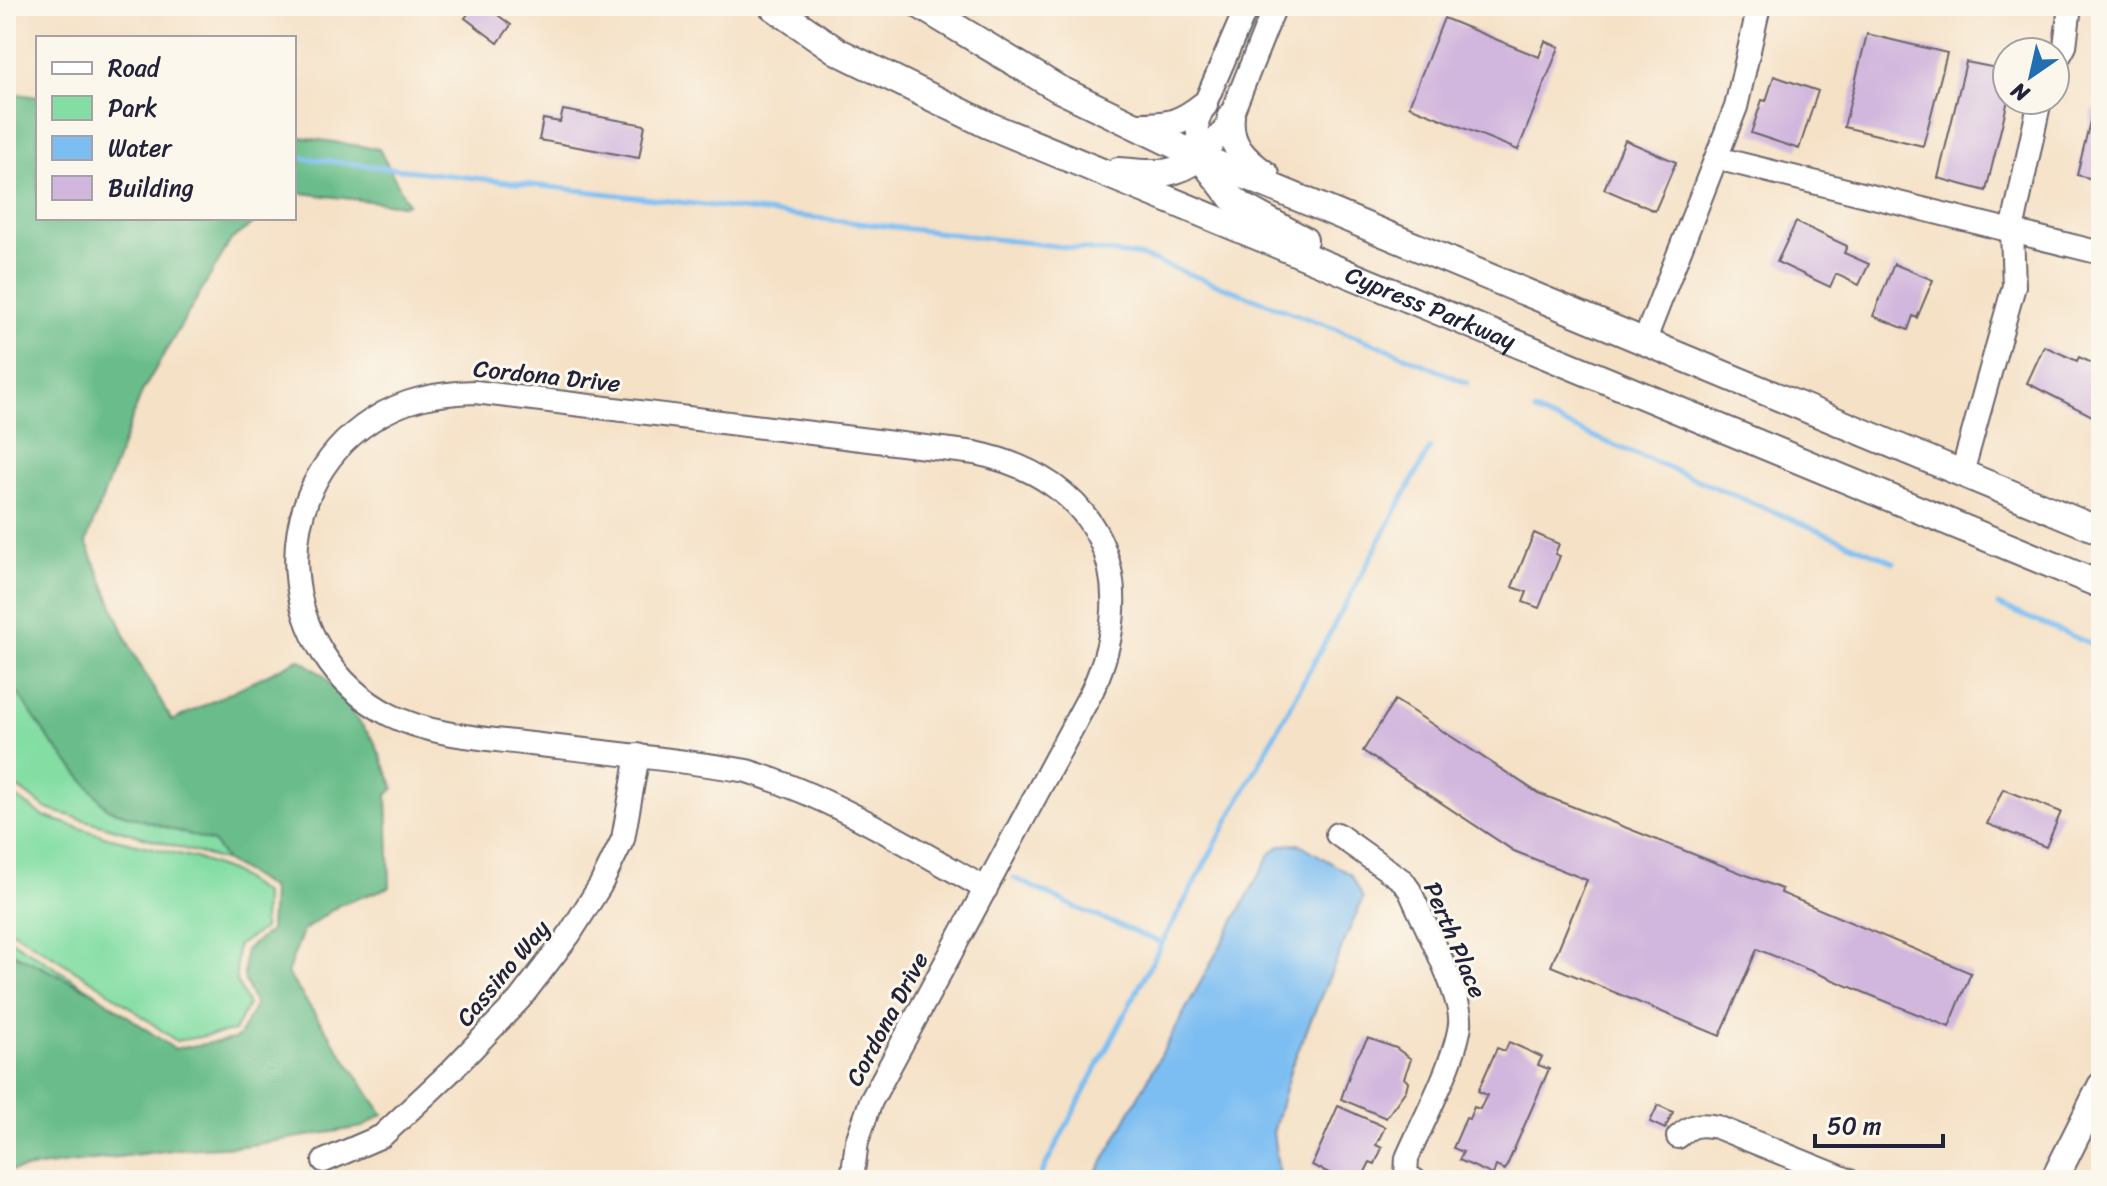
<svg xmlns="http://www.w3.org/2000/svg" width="2107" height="1186" font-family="Sriracha,sans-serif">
<rect width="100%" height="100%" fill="#fbf7ec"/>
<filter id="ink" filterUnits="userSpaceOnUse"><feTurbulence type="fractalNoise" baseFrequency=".0125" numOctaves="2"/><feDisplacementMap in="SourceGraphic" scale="16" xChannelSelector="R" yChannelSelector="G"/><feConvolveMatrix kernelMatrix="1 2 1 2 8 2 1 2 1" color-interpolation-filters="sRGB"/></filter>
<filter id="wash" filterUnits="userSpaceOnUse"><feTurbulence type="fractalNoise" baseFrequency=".006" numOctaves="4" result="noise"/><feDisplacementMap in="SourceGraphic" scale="32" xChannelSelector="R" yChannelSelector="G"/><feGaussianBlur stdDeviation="1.8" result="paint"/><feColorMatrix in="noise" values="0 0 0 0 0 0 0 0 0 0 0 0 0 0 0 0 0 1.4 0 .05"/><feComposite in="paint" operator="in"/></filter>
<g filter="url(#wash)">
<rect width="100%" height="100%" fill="#f5e1c6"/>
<path fill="#84dea4" stroke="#538070" stroke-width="2" d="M6,681L11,683L107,809L213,842L226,861L47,809L6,779Z
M6,790L43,816L107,837L195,858L232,872L264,894L263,929L237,946L236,980L248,1005L234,1031L176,1041L105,989L6,927Z
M6,937L95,993L6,950Z"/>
<path fill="#6bbd8a" stroke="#467062" stroke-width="2" d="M6,92L38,97V218H260L231,240L142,392L86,542L131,649L172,721L299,659L323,675L374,741L394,788L387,795L390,887L339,905L303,931L287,973L383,1114L363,1127L244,1146L180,1149L6,1171V950L95,993L174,1049L234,1039L239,1036L255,1006L244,978L245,950L270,931L272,893L269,887L226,861L213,842L108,809L50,741L11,683L6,681Z
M294,136L379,149L408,204L402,205L294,192Z"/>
<path fill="#7dbef2" stroke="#507096" stroke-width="2" d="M1300,844L1351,875L1363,898L1291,1067L1273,1133L1280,1180H1093L1272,851L1283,845Z"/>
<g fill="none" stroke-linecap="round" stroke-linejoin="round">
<path stroke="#7dbef2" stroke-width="5" d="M294,157L1141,256L1386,348L1467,383
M1535,412L1894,562
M1998,605L2101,648
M1014,878L1079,909L1162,943
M1038,1180L1162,943L1430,448"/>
</g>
<g id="blocks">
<path fill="#d1b6dd" d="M474,6H486L511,25L498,43L465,18Z
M1444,18L1539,57L1545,41L1559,47L1518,150L1409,106Z
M1867,34L1947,53L1923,146L1844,127Z
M1966,62L2007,70L2008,100L1986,191L1938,178Z
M1774,76L1818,91L1799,149L1751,133L1762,100L1766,101Z
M2093,109L2101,111V181L2077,175Z
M563,110L645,125L639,158L539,140L543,119L560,122Z
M1625,140L1676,162L1655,211L1604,189Z
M1796,222L1847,246L1844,253L1869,264L1859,285L1836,274L1830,287L1777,262Z
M1894,264L1933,280L1917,318L1913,316L1908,330L1873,316Z
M2044,346L2077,361L2079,357L2101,367V412L2098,419L2027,383Z
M1534,533L1559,544L1555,554L1560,556L1539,608L1523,602L1527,592L1512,587Z
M1395,700L1538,793L1782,889L1781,893L1971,973L1949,1027L1757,949L1720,1036L1551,966L1587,880L1514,851L1363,751Z
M2003,789L2061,812L2046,847L1987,824Z
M1368,1038L1396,1048L1411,1059L1404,1078L1408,1082L1406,1090L1386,1118L1341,1099L1354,1062Z
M1509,1042L1542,1057L1538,1065L1549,1069L1505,1170L1496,1166L1493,1175L1459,1160L1463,1152L1453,1148L1466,1118L1469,1119L1474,1107L1480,1109L1487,1095L1478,1091L1497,1048L1505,1051Z
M1658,1105L1673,1112L1665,1129L1650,1122Z
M1338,1106L1385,1127L1376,1145L1382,1148L1375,1164L1370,1162L1361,1180H1344L1312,1165Z"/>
</g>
</g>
<g filter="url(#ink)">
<use href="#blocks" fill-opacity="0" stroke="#6c656c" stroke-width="2"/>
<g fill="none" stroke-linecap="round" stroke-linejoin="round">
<defs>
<path id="minor" d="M2055,64L2065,46L2070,6
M1200,157L1226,128L1275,6
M1200,157L1197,122L1247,6
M1716,158L2101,253
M1644,342L1736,107L1759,6
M1962,473L2014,286L2012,231L2040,100
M1337,834L1403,881L1410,891C1422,920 1463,996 1460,1024C1456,1060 1422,1123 1407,1158L1406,1175L1415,1180
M1678,1137C1691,1125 1699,1123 1717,1127L1848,1180
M324,1161L382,1136L449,1073L519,1000L569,935L600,886L623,839L638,755
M852,1180L857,1141L871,1101L1092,691C1144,577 1099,479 975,453L475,392C438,393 404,399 372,420C262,491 275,656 390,715C432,736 484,738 531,744C603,752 675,759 747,771C831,797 910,846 986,889"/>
<g id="major">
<path id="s1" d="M772,6L837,51L988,125L2101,585"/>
<path d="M921,6L1057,88L1200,157L2101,531"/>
<path d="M1231,116C1228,145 1244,159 1266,175"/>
<path d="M1138,126C1169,126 1180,124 1204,105"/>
<path d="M1200,157L1232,198L1245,208L1304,240"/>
<path d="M1118,171C1154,173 1169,179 1200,157"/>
<path d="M2054,1180L2101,1086"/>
</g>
</defs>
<use href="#minor" stroke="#6c656c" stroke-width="26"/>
<use href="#major" stroke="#6c656c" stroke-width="30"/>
<use href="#minor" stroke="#fff" stroke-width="22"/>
<use href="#major" stroke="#fff" stroke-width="26"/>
</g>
</g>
<g text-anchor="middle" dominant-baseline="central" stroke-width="6" stroke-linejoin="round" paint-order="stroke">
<g font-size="24" fill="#22223b" stroke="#fbf7ec">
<text stroke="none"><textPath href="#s1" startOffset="726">Cypress Parkway</textPath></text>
<text transform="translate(547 376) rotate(6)">Cordona Drive</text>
<text transform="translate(1455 940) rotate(67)">Perth Place</text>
<text transform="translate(503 973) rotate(-50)">Cassino Way</text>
<text transform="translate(887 1019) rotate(-62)">Cordona Drive</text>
</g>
</g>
<rect width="2107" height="1186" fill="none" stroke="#fbf7ec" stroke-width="32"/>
<rect x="36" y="36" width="260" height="184" fill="#fbf7ec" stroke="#a4a2a5" stroke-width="2"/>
<rect x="52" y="62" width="40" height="12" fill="#ffffff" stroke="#a4a2a5" stroke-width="2"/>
<text x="108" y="76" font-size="24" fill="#22223b">Road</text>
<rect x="52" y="96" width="40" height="24" fill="#84dea4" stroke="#a4a2a5" stroke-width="2"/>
<text x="108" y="116" font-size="24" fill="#22223b">Park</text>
<rect x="52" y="136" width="40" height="24" fill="#7dbef2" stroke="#a4a2a5" stroke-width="2"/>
<text x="108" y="156" font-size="24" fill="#22223b">Water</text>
<rect x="52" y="176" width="40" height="24" fill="#d1b6dd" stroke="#a4a2a5" stroke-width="2"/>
<text x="108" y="196" font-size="24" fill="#22223b">Building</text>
<g transform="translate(2031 76) rotate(214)"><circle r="38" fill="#fbf7ec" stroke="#a4a2a5" stroke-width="2"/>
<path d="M0-6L14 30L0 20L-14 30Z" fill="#1f6fb2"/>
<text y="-12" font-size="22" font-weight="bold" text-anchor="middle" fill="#22223b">N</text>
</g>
<path d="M1815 1134v12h128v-12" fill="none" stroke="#22223b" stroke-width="4"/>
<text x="1827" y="1134" font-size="24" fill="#22223b" stroke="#fbf7ec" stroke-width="6" paint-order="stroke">50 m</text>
</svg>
